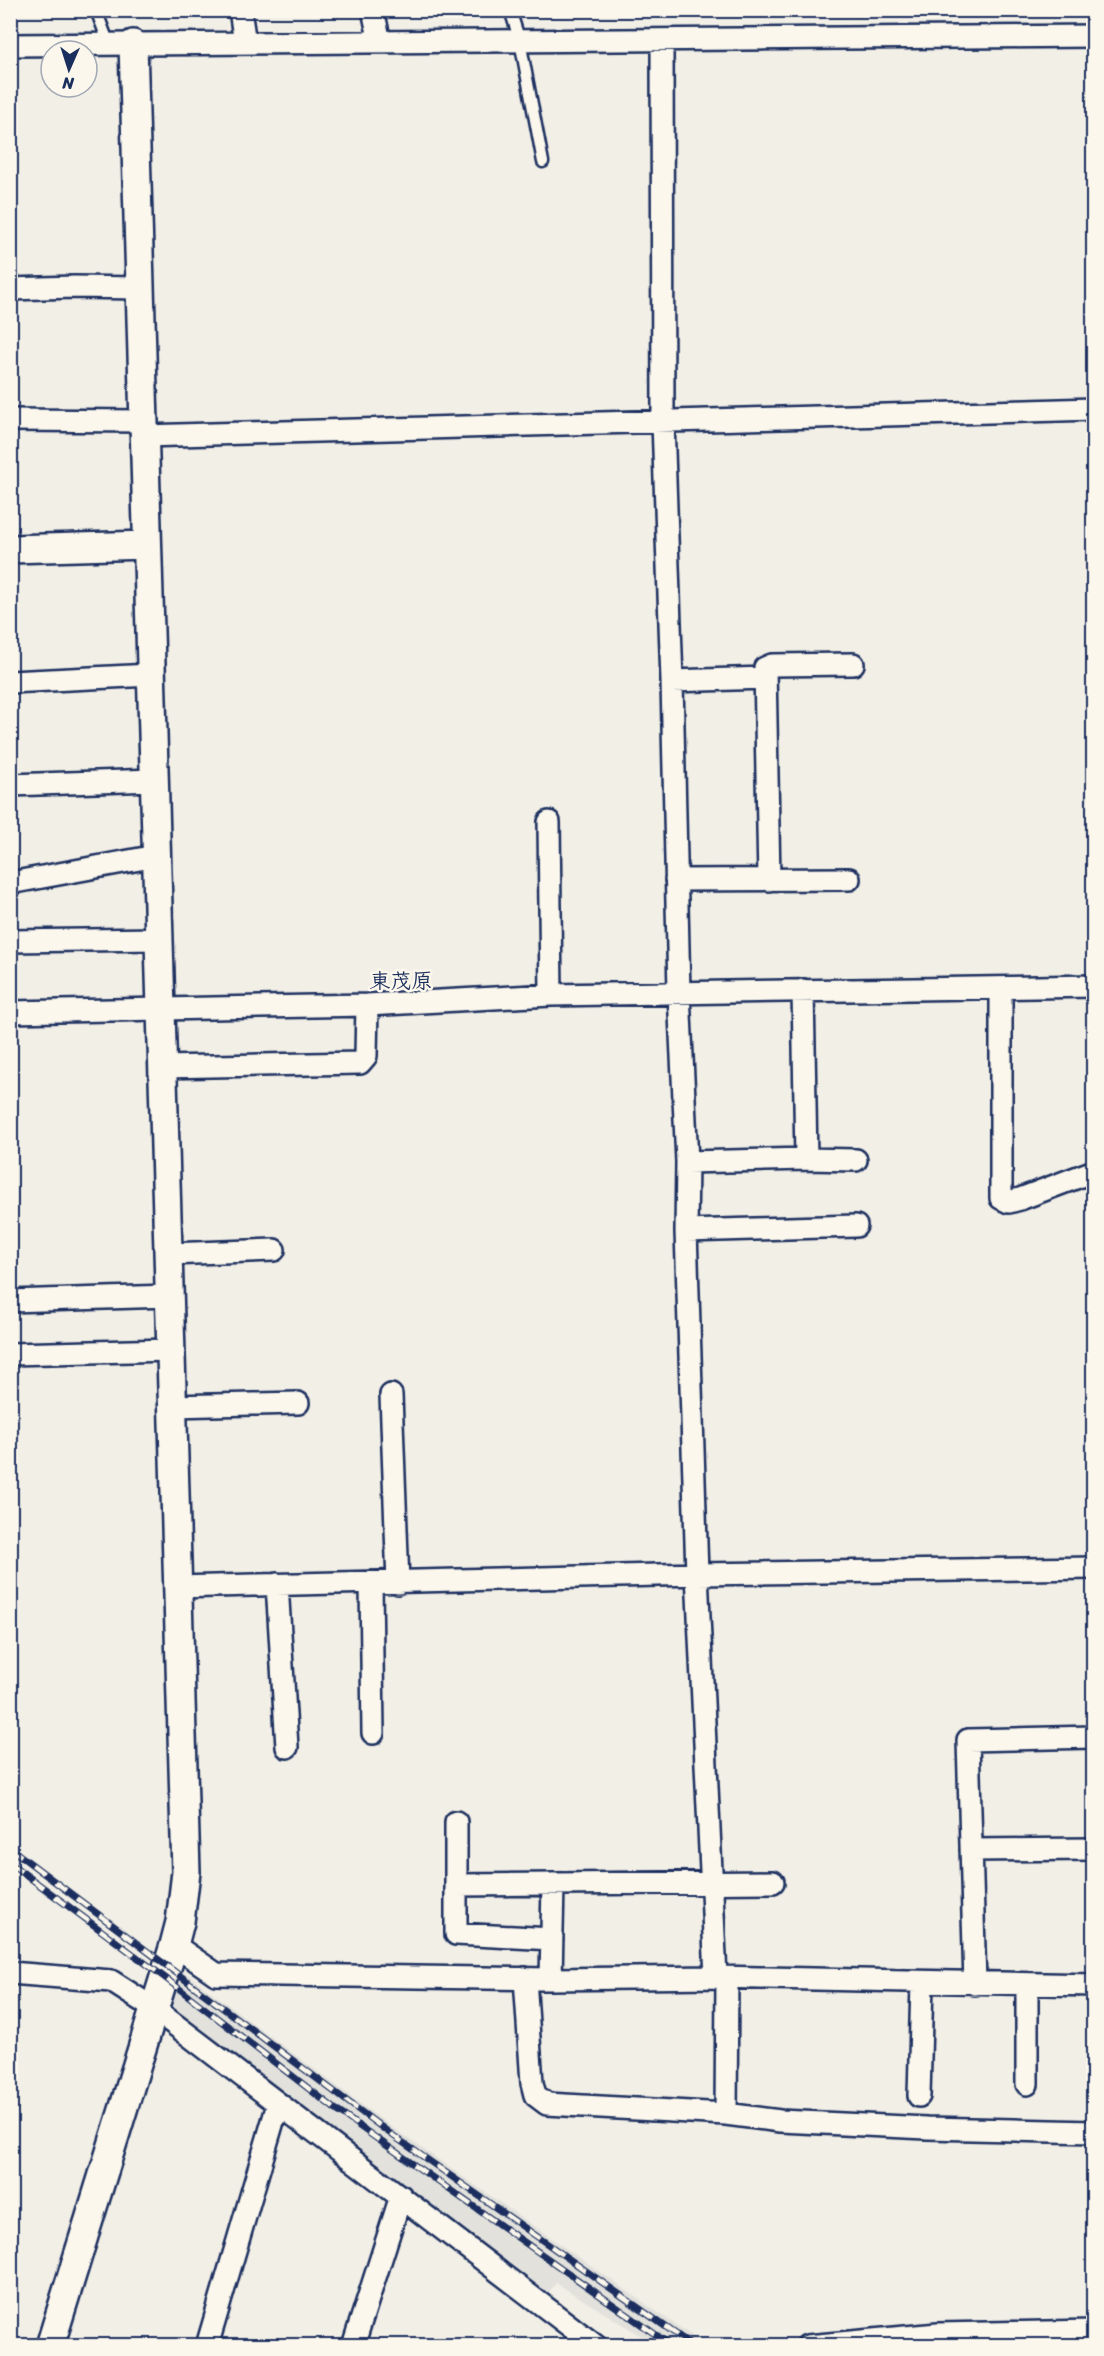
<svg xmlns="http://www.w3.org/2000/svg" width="1104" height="2356" font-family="Sriracha,'Klee One',sans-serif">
<rect width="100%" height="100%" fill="#f2efe6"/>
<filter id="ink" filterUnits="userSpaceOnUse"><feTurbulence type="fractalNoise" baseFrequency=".0167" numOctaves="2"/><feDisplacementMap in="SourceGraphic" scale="12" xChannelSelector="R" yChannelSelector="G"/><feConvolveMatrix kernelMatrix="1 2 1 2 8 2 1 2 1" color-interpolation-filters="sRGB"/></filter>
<g filter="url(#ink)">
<path fill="#e2e1dc" d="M179,1968L390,2126L705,2345H656L556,2283L546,2296L458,2231L368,2157L167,2004Z"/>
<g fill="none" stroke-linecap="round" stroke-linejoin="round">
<defs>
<path id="service" d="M96,10L109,44
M510,10L520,41L543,162"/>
<path id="minor" d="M240,10L245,43
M373,10L380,42
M662,40L663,422L672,681L679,993L687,1162L686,1231L697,1574L716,1977
M10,45L1094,36
M10,289L74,287L140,288
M10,420L144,421
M144,436L1094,409
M672,681L765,678
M10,682L151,675
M10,785L154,780
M549,822L551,995
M676,880L849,879
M769,880L765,668L772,665L853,664
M10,883L156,856
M10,941L159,939
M1001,988V1198L1009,1202L1020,1199L1094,1171
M803,990L806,1159
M10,1012L367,1005L551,995L1094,986
M162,1067L360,1063L366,1056L367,1005
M687,1162L806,1159L856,1160
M686,1231L856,1226
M168,1254L274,1250
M10,1301L169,1296
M10,1354L171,1350
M391,1395L398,1583
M172,1406L298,1403
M277,1584L287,1747
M371,1584L373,1733
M177,1587L697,1574L1094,1568
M456,1822V1934L552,1939
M971,1850L1094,1849
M456,1885L773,1882
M174,1945L216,1974L551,1979L716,1977L1094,1985
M10,1973L111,1981L153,2008L596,2346
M525,1978L532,2083L535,2095L547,2104L726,2114L780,2121L927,2128L1094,2132
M551,1979L553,1884
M975,1984L968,1740L1094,1737
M1027,1984V2084
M919,2096L922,1983
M726,2114L727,1978
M207,2346L278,2104
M353,2346L401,2196
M807,2346L938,2334L1094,2331"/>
<path id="tertiary" d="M10,549L147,545
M50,2346L174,1945L180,1922L186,1872L133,44"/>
</defs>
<use href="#service" stroke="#1b2f5e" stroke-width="15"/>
<use href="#minor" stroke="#1b2f5e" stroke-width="26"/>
<use href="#tertiary" stroke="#1b2f5e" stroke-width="32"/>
<use href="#service" stroke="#fbf7ec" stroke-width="10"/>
<use href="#minor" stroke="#fbf7ec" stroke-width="21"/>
<use href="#tertiary" stroke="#fbf7ec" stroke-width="27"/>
<defs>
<path id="rail" d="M10,1848L388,2132L693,2346
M10,1863L164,1977L339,2112L672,2346"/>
</defs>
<use href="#rail" stroke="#1b2f5e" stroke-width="7"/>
<use href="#rail" stroke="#fbf7ec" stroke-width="4.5" stroke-dasharray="14" stroke-linecap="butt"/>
</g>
</g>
<g text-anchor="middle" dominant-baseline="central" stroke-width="5" stroke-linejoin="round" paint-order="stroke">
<g font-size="21" font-weight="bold" fill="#1b2f5e" stroke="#fbf7ec">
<text x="401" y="981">東茂原</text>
</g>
</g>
<rect width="1104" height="2356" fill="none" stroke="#fbf7ec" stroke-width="36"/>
<rect x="18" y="18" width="1068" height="2320" fill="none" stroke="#1b2f5e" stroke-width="2" filter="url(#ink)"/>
<g transform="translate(69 69) rotate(183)"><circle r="28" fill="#fbf7ec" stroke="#a1a7b3" stroke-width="1.5"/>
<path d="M0-4.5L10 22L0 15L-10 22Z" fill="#1b2f5e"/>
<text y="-9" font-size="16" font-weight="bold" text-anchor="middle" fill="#1b2f5e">N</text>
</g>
</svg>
